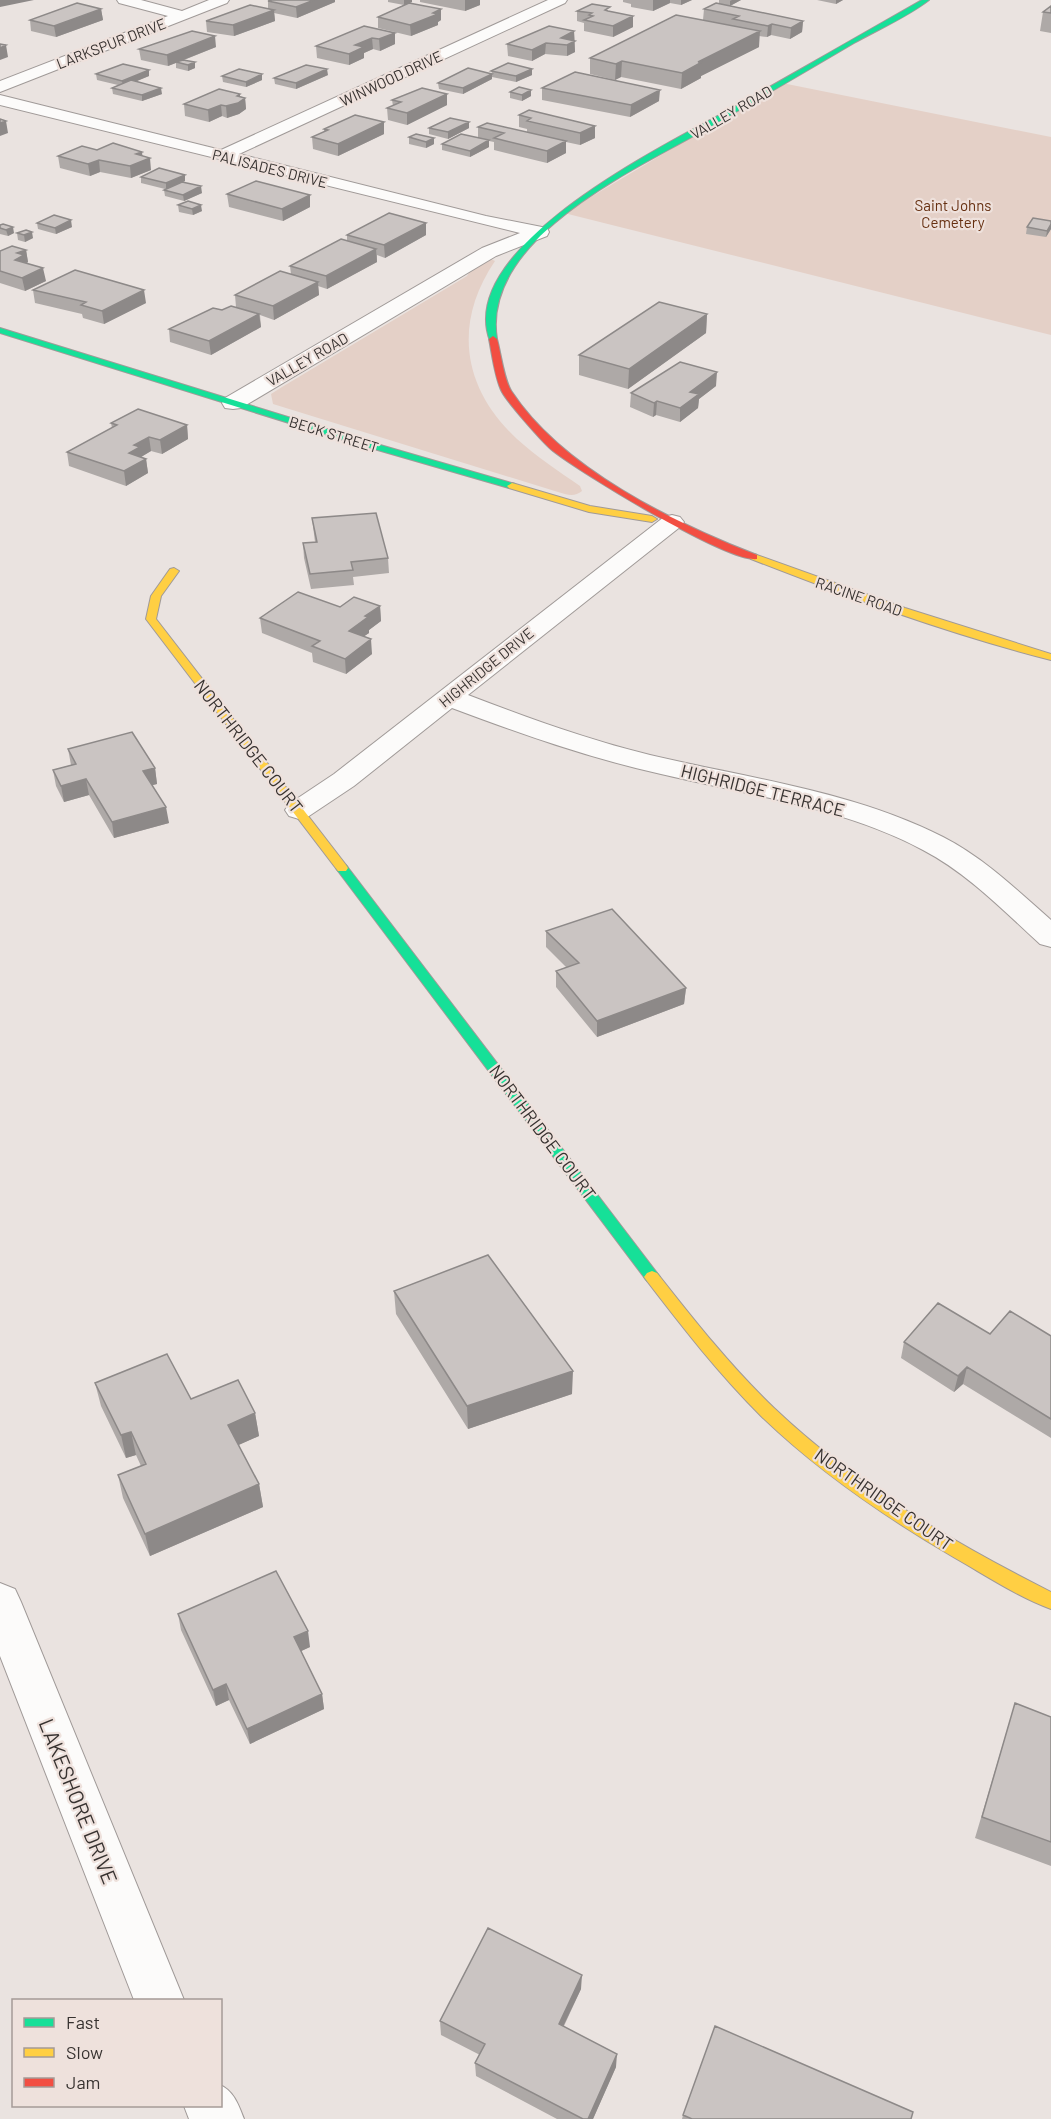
<svg xmlns="http://www.w3.org/2000/svg" width="1051" height="2119" font-family="Barlow,sans-serif">
<rect width="100%" height="100%" fill="#eae3e0"/>
<path fill="#e4d0c7" d="M782,83L1051,137V335L564,213Z
M491,259L495,261C453,323 462,388 517,439C536,456 558,471 580,486L582,491C575,497 567,495 558,492L273,404L271,394L282,387L467,276L472,268Z"/>
<g fill="none" stroke-linecap="round" stroke-linejoin="round">
<defs>
<path id="street" d="M117,0H141L182,11L209,0H229L227,3L0,92V81L168,16L119,3Z
M548,0H567L565,3L239,154L486,216L547,228L549,232L547,236L496,256L241,408L233,409L225,408L222,403L225,398L482,248L520,233L0,105V95L221,150Z
M672,515L680,517L684,522L680,527L468,695C528,718 588,740 650,755C747,778 853,791 943,837C984,858 1017,890 1051,920V947L1040,944C1003,910 967,873 923,850C843,807 748,795 661,774C589,758 521,734 452,708L354,786L309,816L299,819L289,816L285,810L289,804L334,774L664,517Z
M0,1583L15,1589L21,1602L184,2000H134L0,1656Z
M220,2085C234,2091 239,2106 244,2119H189L184,2106H220Z"/>
<path id="fast" d="M922,0H929C907,17 879,29 854,43C803,73 752,103 701,132C631,171 481,240 497,339L490,341C453,244 680,138 743,102C803,68 862,34 922,0Z
M0,328L356,438L515,484L517,486L509,488L350,442L0,333Z
M342,864L346,865L657,1273L660,1277L657,1281H647L338,871L336,868L338,865Z"/>
<path id="slow" d="M512,483L590,506L652,516L657,519L652,522L589,512L509,488L507,486Z
M754,554L905,608L1051,654V660C949,634 848,597 751,559L749,557Z
M174,568L179,571L161,596L156,619L346,865L348,868L346,871H338L146,619L151,596L170,569Z
M652,1271L657,1273C694,1320 731,1367 774,1408C855,1485 952,1542 1051,1592V1609C1018,1597 985,1575 955,1558C885,1517 819,1472 761,1416C719,1374 683,1328 647,1281L644,1277L647,1273Z"/>
<path id="jam" d="M493,336L497,339C501,353 504,381 512,392C562,468 674,523 757,555V559C728,563 581,473 553,451C543,443 508,403 502,392C495,379 492,354 489,339Z"/>
</defs>
<use href="#street" stroke="#a09a98" stroke-width="2"/>
<use href="#fast" stroke="#a09a98" stroke-width="2"/>
<use href="#slow" stroke="#a09a98" stroke-width="2"/>
<use href="#jam" stroke="#a09a98" stroke-width="2"/>
<use href="#street" fill="#fcfbfa" fill-rule="evenodd"/>
<use href="#fast" fill="#16e098" fill-rule="evenodd"/>
<use href="#slow" fill="#ffcf43" fill-rule="evenodd"/>
<use href="#jam" fill="#f24e42" fill-rule="evenodd"/>
</g>
<path fill="#aea9a7" d="M388,0H412V2L410,3L441,20L438,22V25L411,36L378,28V17L404,5L388,2Z
M420,0H480V5L465,11L420,2Z
M623,0H692L681,5L670,3L653,11L631,7V4L623,2Z
M719,0H741L730,6L803,21L802,32L790,39L771,35L767,37L759,36V47L701,76V78L681,89L621,77L615,80L590,74V58L703,20L704,9L719,4Z
M817,0H843L836,4Z
M268,1L335,2L297,18L274,13L275,21L234,36L207,32L206,21L268,9Z
M1051,6V33L1040,31L1043,12Z
M101,9L103,20L56,37L31,31L30,20Z
M577,11H610L633,27L613,37L584,31V23L577,21Z
M574,31L575,52L567,56L545,54L532,61L508,56L507,44Z
M395,33V44L380,51L373,49L364,53V58L349,65L317,58L316,46Z
M216,47L184,60L195,68L188,71L176,68V63L168,66L141,60L139,49Z
M532,69V75L516,82L492,77V79L463,94L439,89L438,83L492,73L491,71Z
M96,74L149,76L136,81L162,94L142,101L113,94L112,88L118,85L97,80Z
M328,75L296,89L275,84L274,78Z
M222,76L262,80L246,87L223,82Z
M542,88L659,101L630,117L542,100Z
M531,90V96L522,101L510,98V92Z
M240,94V96L245,98L246,109L239,114L227,118L222,116L209,122L185,116L184,104Z
M392,100L447,105L407,125L388,120L387,108L393,106Z
M519,115L595,126V138L580,145L566,142V153L547,163L494,150V142L489,141V147L470,157L442,150V144L478,138V127L527,132V129L519,127Z
M384,122V134L338,156L313,149L312,137L324,132V129Z
M469,122V128L448,139L429,134V128Z
M409,137L434,138V144L426,148L409,144Z
M97,150L142,156L151,170L131,178L100,172L90,176L60,168L58,156Z
M185,175V181L183,182L202,193L184,201L165,196L164,190L165,189L141,183V177Z
M227,194L310,195V207L283,221L229,207Z
M178,205L202,211L193,215L179,212Z
M1051,221V229L1046,237L1026,234L1027,227Z
M37,223L72,227L56,234L38,229Z
M0,225L14,233L8,236L0,234Z
M17,233L33,238L25,242L18,240Z
M347,235H426L385,258L377,255V262L327,289L318,286L319,295L274,320L260,315L261,327L211,355L170,342L169,329L222,310L236,307L235,295L291,274L290,266L347,241Z
M26,250L28,262L27,263L46,281L25,291L0,283V251Z
M33,290L146,303L104,324L83,318L82,314L35,303Z
M707,314L706,333L628,389L579,375V355Z
M716,386L699,399L698,408L680,422L656,415L653,417L630,407L631,393Z
M111,423L187,425L188,439L162,454L151,451L141,457L146,459L148,473L126,486L69,466L67,452L112,428Z
M312,518L388,558L389,573L353,577L354,585L311,589L304,558L303,543L315,542Z
M380,606L381,621L369,630V633L364,636L372,654L346,674L313,662L312,653L262,633L260,618L340,607Z
M68,749L155,768L157,784L152,785L169,823L114,838L89,795L64,802L56,786L53,770L71,765Z
M546,931L686,988L684,1004L597,1037L556,987V971L566,967L546,947Z
M394,1291L572,1394L468,1429L396,1314Z
M990,1334L1051,1336V1438L963,1384L954,1392L901,1358L904,1342Z
M95,1383L191,1399L255,1413L259,1436L238,1445L259,1484L263,1507L150,1556L123,1498L118,1475L141,1466L136,1455L126,1458L101,1406Z
M178,1614L310,1647L301,1651L322,1694L324,1709L250,1744L229,1700L216,1706L181,1630Z
M1015,1703L1051,1717V1866L975,1838Z
M581,1989L564,2026L616,2067L593,2119H557L476,2076L475,2063L480,2055L441,2035L440,2021Z
M683,2115L911,2119H682Z"/>
<path fill="#8d8988" d="M0,0H34L0,7Z
M314,0H335V2L297,18L296,7Z
M404,0H412V2L404,5Z
M465,0H480V5L465,11Z
M653,0H670V3L653,11Z
M681,0H692L681,5Z
M732,0H741L730,6V1Z
M836,0H843L836,4Z
M101,9L103,20L56,37L54,26Z
M441,9V20L438,22V25L411,36L410,25Z
M274,10L275,21L234,36L233,25Z
M633,16V27L613,37V26Z
M803,21L802,32L790,39L791,28Z
M772,24L771,35L767,37L768,26Z
M574,31L575,52L567,56V45L561,38Z
M760,31L759,47L701,76V78L681,89L682,73L698,62Z
M395,33V44L380,51L379,39Z
M215,36L216,47L168,66L167,55Z
M372,38L373,49L364,53V58L349,65V54L355,45Z
M546,43L545,54L532,61V50Z
M6,45L8,57L0,60V48Z
M622,61L621,77L615,80L616,64Z
M195,62V68L188,71V65Z
M327,69L328,75L296,89V83Z
M532,69V75L516,82V76Z
M149,70V76L123,87L122,81Z
M262,74V80L246,87V82Z
M492,74V79L463,94V88Z
M161,88L162,94L142,101V95Z
M531,90V96L522,101V95Z
M660,90L659,101L630,117L631,105Z
M240,94V101L245,98L246,109L239,114L227,118L226,106L237,96Z
M447,94V105L407,125V113Z
M221,105L222,116L209,122L208,110Z
M6,121L8,133L0,136V123Z
M384,122V134L338,156V144Z
M469,122V128L448,139V132Z
M595,126V138L580,145V133Z
M434,138V144L426,148V142Z
M489,140V147L470,157V151Z
M566,141V153L547,163V151Z
M142,152L143,161L150,158L151,170L131,178L130,166L136,154Z
M99,160L100,172L90,176L88,164Z
M185,175V181L166,190V183Z
M201,186L202,193L184,201L183,195Z
M310,195V207L283,221L282,209Z
M201,205L202,211L193,215L192,209Z
M71,220L72,227L56,234L55,228Z
M426,223V235L385,258L384,245Z
M1051,224V229L1046,237L1047,231Z
M13,227L14,233L8,236L6,230Z
M32,232L33,238L25,242L24,235Z
M376,249L377,262L327,289L326,276Z
M26,250L28,262L26,263L15,260L17,253Z
M43,268L46,281L25,291L22,278Z
M318,282L319,295L274,320L273,306Z
M144,290L146,303L104,324L102,311Z
M259,314L261,327L211,355L209,341Z
M707,314L706,333L628,389L629,369Z
M717,372L716,386L699,399L698,408L680,422V408L690,392Z
M657,401L656,415L653,417L654,403Z
M187,425L188,439L162,454L160,440Z
M149,437L151,451L141,457L146,459L148,473L126,486L124,471L129,453L134,445Z
M380,606L381,621L369,630V633L350,646L349,631L365,616Z
M371,639L372,654L346,674L345,659Z
M155,768L157,784L145,787L143,771Z
M86,779L89,795L64,802L61,786Z
M166,807L169,823L114,838L112,822Z
M686,988L684,1004L597,1037V1021Z
M967,1367L963,1384L954,1392L958,1376Z
M573,1371L572,1394L468,1429L467,1406Z
M255,1413L259,1436L232,1448L228,1425Z
M131,1432L136,1455L126,1458L121,1435Z
M259,1484L263,1507L150,1556L145,1534Z
M308,1631L310,1647L297,1653L294,1637Z
M226,1684L229,1700L216,1706L213,1690Z
M322,1694L324,1709L250,1744L247,1729Z
M582,1975L581,1989L558,2037L559,2024Z
M617,2054L616,2067L593,2119H588Z"/>
<path fill="#cac4c2" stroke="#8d8988" stroke-width="1.5" d="M272,0H314L296,7L268,1Z
M77,3L101,9L54,26L30,20Z
M409,3L441,9L433,13L438,14L410,25L378,17Z
M716,3L803,21L791,28L772,24L768,26L733,19L739,16L704,9Z
M592,4L610,7L605,10L608,11L633,16L613,26L584,20L593,16L589,15L592,13L577,11Z
M250,5L274,10L233,25L206,21Z
M1051,6V13L1043,12Z
M676,15L760,31L698,62H702L682,73L622,61L616,64L590,58Z
M364,26L395,33L379,39L372,38L355,45L364,47L349,54L316,46Z
M549,26L574,31L561,38L575,41L567,45L546,43L532,50L507,44Z
M192,31L215,36L167,55L139,49Z
M0,44L6,45L0,48Z
M183,60L195,62L188,65L176,62Z
M508,63L532,69L516,76L491,71Z
M123,64L149,70L122,81L96,74Z
M306,65L327,69L296,83L274,78Z
M468,68L492,74L463,88L438,83Z
M239,69L262,74L246,82L222,76Z
M575,72L660,90L631,105L542,88Z
M131,80L161,88L142,95L112,88Z
M519,87L531,90L522,95L510,92Z
M422,88L447,94L407,113L387,108L401,102L392,100Z
M219,89L240,94L237,96L245,98L238,103L226,106L221,105L208,110L184,104Z
M529,110L595,126L580,133L527,121L531,118L519,115Z
M355,115L384,122L338,144L312,137L328,130L324,129Z
M450,118L469,122L448,132L429,128Z
M0,119L6,121L0,123Z
M487,123L566,141L547,151L494,138L504,133L478,127Z
M416,134L434,138L426,142L409,137Z
M461,134L489,140L470,151L442,144Z
M113,143L142,152L136,154L150,158L130,166L99,160L88,164L58,156L82,146L97,150Z
M159,168L185,175L166,183L141,177Z
M256,181L310,195L282,209L227,194Z
M182,182L201,186L183,195L164,190Z
M188,201L201,205L192,209L178,205Z
M389,213L426,223L384,245L347,235Z
M54,215L71,220L55,228L37,223Z
M1033,218L1051,221V224L1047,231L1027,227Z
M3,224L13,227L6,230L0,228V225Z
M26,230L32,232L24,235L17,233Z
M341,239L376,249L326,276L290,266Z
M12,246L26,250L17,253L24,255L15,260L43,268L22,278L0,271V251Z
M75,270L144,290L102,311L81,305L86,302L33,290Z
M280,271L318,282L273,306L235,295Z
M659,302L707,314L629,369L579,355Z
M231,306L259,314L209,341L169,329L213,308L222,310Z
M680,362L717,372L690,392L699,394L680,408L657,401L654,403L631,393Z
M138,409L187,425L160,440L149,437L134,445L140,447L129,453L146,459L124,471L67,452L117,425L111,423Z
M376,513L388,558L351,562L353,570L310,574L303,543L317,542L312,518Z
M298,592L340,607L354,597L380,606L365,616L368,617L349,631L371,639L345,659L312,646L320,641L260,618Z
M132,732L155,768L143,771L166,807L112,822L86,779L61,786L53,770L76,764L68,749Z
M612,909L686,988L597,1021L556,971L579,963L546,931Z
M488,1255L573,1371L467,1406L394,1291Z
M938,1303L990,1334L1010,1311L1051,1336V1419L967,1367L958,1376L904,1342Z
M167,1354L191,1399L238,1380L255,1413L228,1425L259,1484L145,1534L118,1475L146,1464L131,1432L121,1435L95,1383Z
M276,1571L308,1631L294,1637L322,1694L247,1729L226,1684L213,1690L178,1614Z
M1015,1703L1051,1717V1842L982,1817Z
M488,1928L582,1975L559,2024L617,2054L588,2119H583L475,2063L485,2044L440,2021Z
M715,2026L913,2112L911,2119H692L683,2115Z"/>
<g text-anchor="middle" dominant-baseline="central" stroke-width="4.5" stroke-linejoin="round" paint-order="stroke">
<g font-size="15" fill="#373230" stroke="#eee1dc">
<text transform="translate(111 43) rotate(-21)">LARKSPUR DRIVE</text>
<text transform="translate(391 78) rotate(-25)">WINWOOD DRIVE</text>
<text transform="translate(731 112) rotate(-30)">VALLEY ROAD</text>
<text transform="translate(270 168) rotate(14)">PALISADES DRIVE</text>
<text transform="translate(307 359) rotate(-30)">VALLEY ROAD</text>
<text transform="translate(334 434) rotate(17)">BECK STREET</text>
<text transform="translate(859 596) rotate(19)">RACINE ROAD</text>
<text transform="translate(486 667) rotate(-39)">HIGHRIDGE DRIVE</text>
</g>
<g font-size="15" fill="#662f10" stroke="#eee1dc">
<text x="953" y="205">Saint Johns<tspan x="953" dy="17">Cemetery</tspan></text>
</g>
<g font-size="18" fill="#373230" stroke="#eee1dc">
<text transform="translate(249 746) rotate(52)">NORTHRIDGE COURT</text>
<text transform="translate(763 790) rotate(14)">HIGHRIDGE TERRACE</text>
<text transform="translate(543 1132) rotate(53)">NORTHRIDGE COURT</text>
<text transform="translate(884 1499) rotate(35)">NORTHRIDGE COURT</text>
</g>
<g font-size="21" fill="#373230" stroke="#eee1dc">
<text transform="translate(79 1801) rotate(68)">LAKESHORE DRIVE</text>
</g>
</g>
<rect x="12" y="1999" width="210" height="108" fill="#eee1dc" stroke="#a59b97" stroke-width="1.5"/>
<rect x="24" y="2018" width="30" height="9" fill="#16e098" stroke="#a59b97" stroke-width="1.5"/>
<text x="66" y="2029" font-size="18" fill="#373230">Fast</text>
<rect x="24" y="2048" width="30" height="9" fill="#ffcf43" stroke="#a59b97" stroke-width="1.5"/>
<text x="66" y="2059" font-size="18" fill="#373230">Slow</text>
<rect x="24" y="2078" width="30" height="9" fill="#f24e42" stroke="#a59b97" stroke-width="1.5"/>
<text x="66" y="2089" font-size="18" fill="#373230">Jam</text>
</svg>
